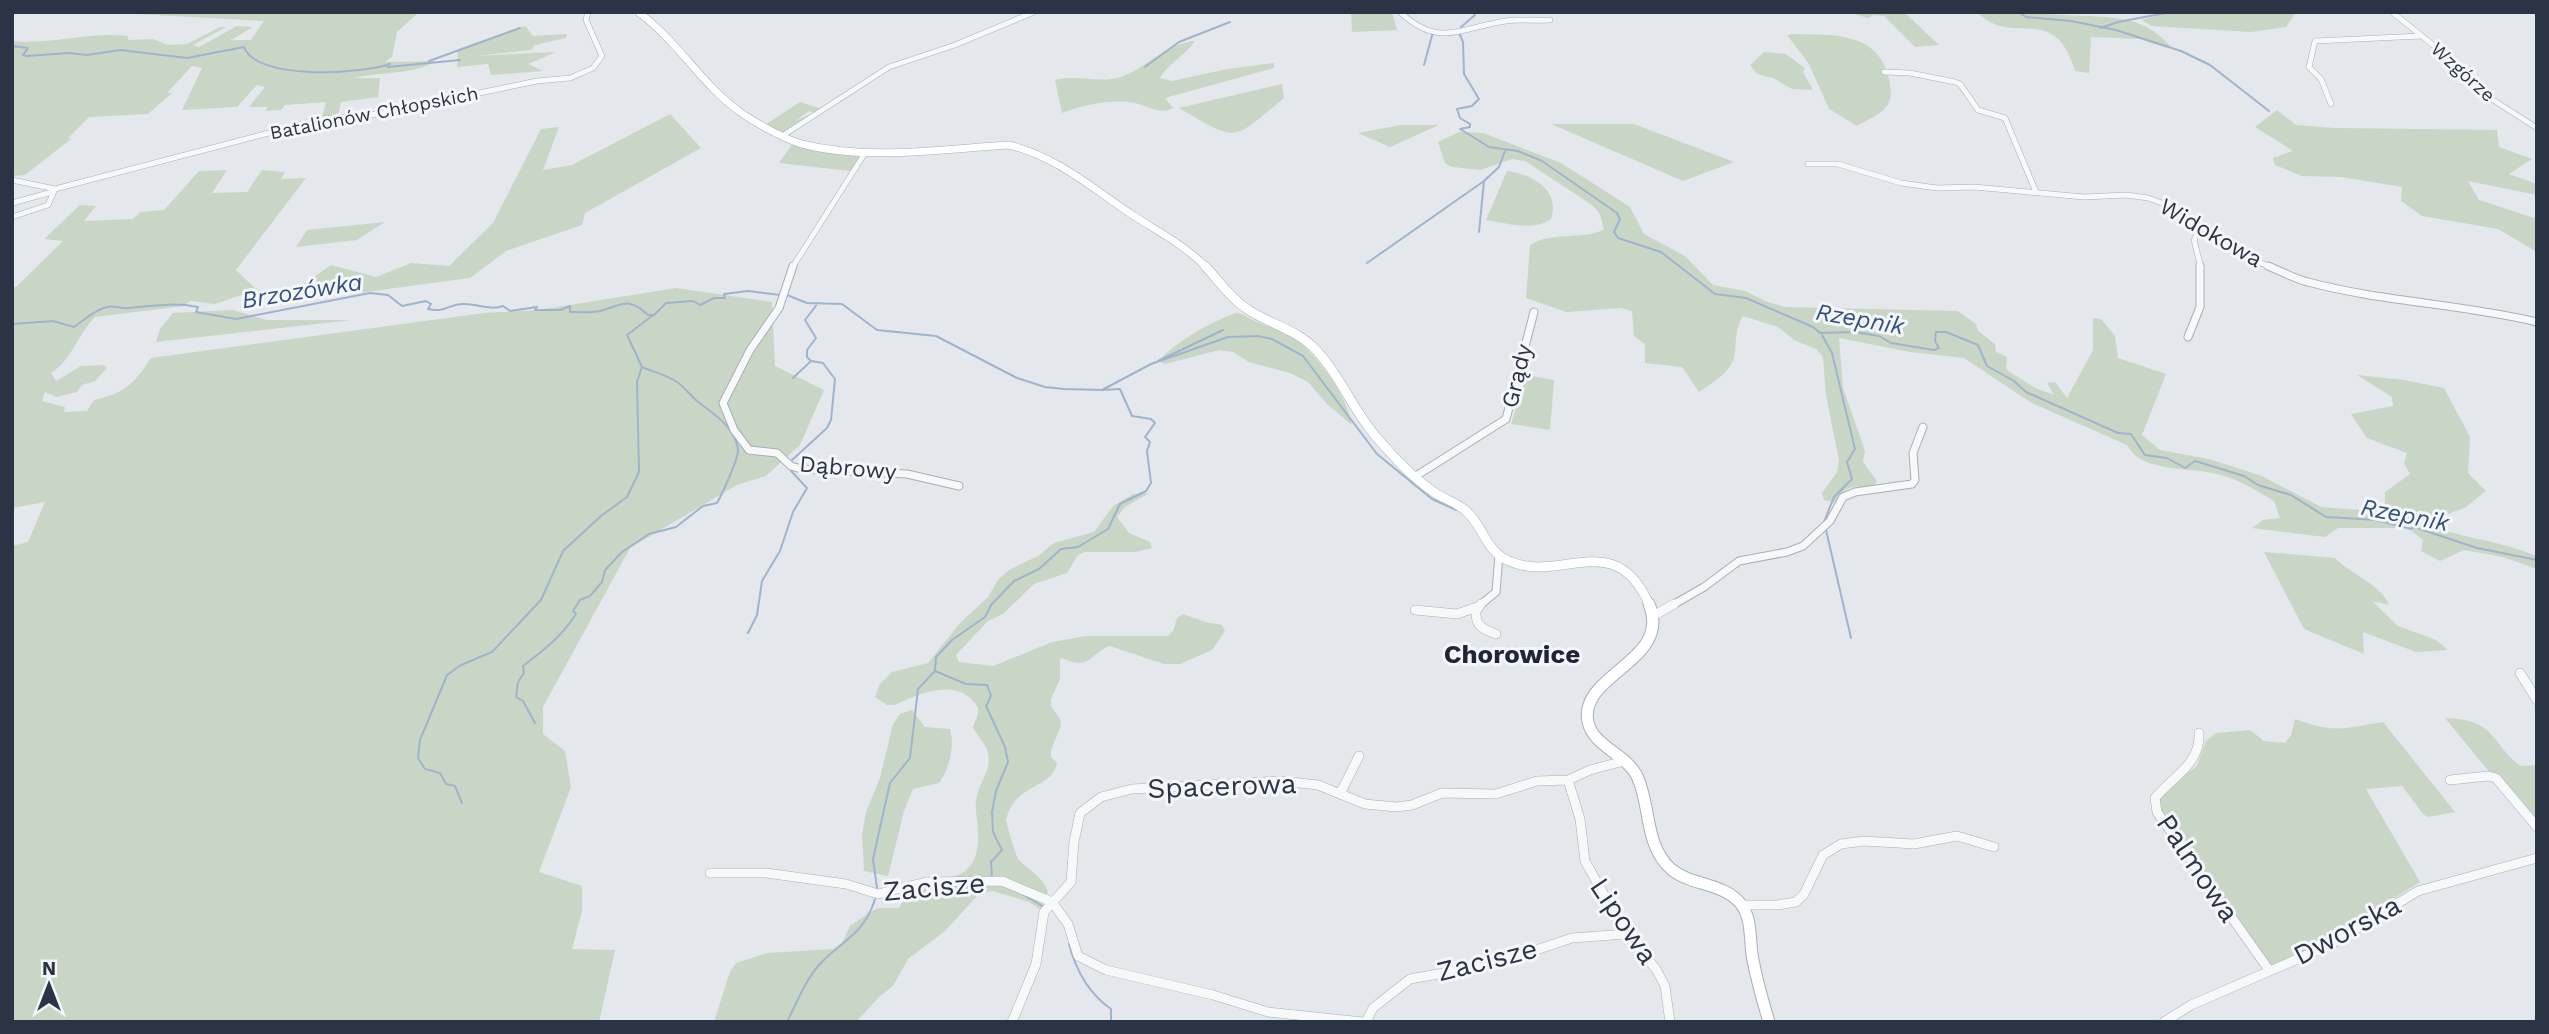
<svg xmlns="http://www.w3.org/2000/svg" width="2549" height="1034" font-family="'Work Sans',sans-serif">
<rect width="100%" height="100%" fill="#e4e7ec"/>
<path fill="#c9d6c5" d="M98,12H419L397,32L392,57L385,62L435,61C416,75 376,72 354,78H380L378,97L341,102L338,115L322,118L326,102L285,105L281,110L265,111L268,107H249L265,87L257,85L237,107L182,110L202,68L192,66L167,93H172L148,114L89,117L68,138L71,139L25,175L12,176V41C51,45 89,31 128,36V40L153,39L168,45L187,44L220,27H226L193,45L199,47L237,26L253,27L231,40H251L264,21Z
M1351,12H1392L1397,30L1352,32Z
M1847,12H1904L1939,45L1915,47L1884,16L1873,15L1868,18Z
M1977,12C2007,12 2035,13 2064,15C2102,18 2142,12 2170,46L2167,48L2139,39L2091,37L2089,73L2075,71C2054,0 2012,49 1977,12Z
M2158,12H2296L2286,27L2251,32L2151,26L2142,20L2158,15Z
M525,26L533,36L567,34L566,38L535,45L531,50L475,56L556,52L528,64L543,71L491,75L488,64L457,67L458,49Z
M1794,34C1833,35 1878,31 1889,79C1896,110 1881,112 1857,126L1829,109L1809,64L1787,35Z
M1195,41C1185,56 1168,63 1160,78L1172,81L1227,69L1274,63V68L1165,98L1173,108C1157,116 1145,103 1129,102C1106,100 1084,105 1062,113L1055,80C1077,74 1099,84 1121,77C1148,67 1166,43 1195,41Z
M1764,52L1786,54L1805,68L1803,72L1813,90L1792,89L1773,78L1757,74L1750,65Z
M1282,84L1284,98C1231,142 1239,143 1179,108Z
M800,102L821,109L816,113L809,111L795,121L811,114L782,133L765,125Z
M2277,110L2296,125L2335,128L2497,130L2499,147L2532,159L2509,174L2537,184V195L2468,181L2479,200L2537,219V252L2498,229L2422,216L2401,201L2402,187L2341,177L2302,176L2275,165L2273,158L2293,151L2255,127Z
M670,114L701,148L585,213L582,225L506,251L470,278L358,293L298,288L331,265L376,277L411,263L449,266L493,223L541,129L559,127L543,170L572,165Z
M1551,124H1634L1734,162L1683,181Z
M1401,125H1439L1390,147L1358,133Z
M1459,132L1483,133L1561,163L1630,207L1644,234L1685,256L1713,285L1745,291L1765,301L1784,307L1958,311L1976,324L1978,331L1995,344L1996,352L2007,357L2006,368L2008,371L2035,388L2054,395L2047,383L2055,382L2067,398L2093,350V318L2101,319L2115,336L2118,358L2166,374L2142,435L2160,450L2209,459L2262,476L2321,507L2374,511L2385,504V492L2410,474L2404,463L2407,453L2367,438L2351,414L2393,406L2392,397L2357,375L2404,380L2444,388L2470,437L2468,473L2486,491L2466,507L2425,523C2461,539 2500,540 2536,556L2537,569L2503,557L2464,550L2440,561L2421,551L2423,540L2408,528H2338L2325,537L2252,528L2263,520L2280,518L2274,501C2257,491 2240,480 2221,475C2190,466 2142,474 2127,445L2030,402L1964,358L1910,352L1839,338L1843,388L1865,451L1863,462L1877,481L1873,487C1854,487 1844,483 1838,503L1824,500L1822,493L1837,472L1839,460L1826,395L1823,357L1816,349L1794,340L1778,327L1743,316C1732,335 1738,349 1733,361C1727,374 1711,384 1699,392L1682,367L1645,363V344L1634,336L1632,311L1621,308L1566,312L1526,298L1530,245C1551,231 1589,240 1604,229L1600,214L1592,205L1525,161L1512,159L1480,170L1452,167L1445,163L1438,142Z
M793,143L857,155L860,157L850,171L779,163Z
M227,170L212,193L247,192L262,170L285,172L281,179L306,178L236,270L257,290L215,304L190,301L184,306L95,317C78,334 72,360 51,373L56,381L81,366L104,365L107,368L95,381L82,385L77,392L57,397L45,392L42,401L65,407L64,412L87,411L94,400C125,393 134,384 151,358L484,313L538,310L676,288L772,302L775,366L824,390L800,445L766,476L737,485L630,548L543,707V734L565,751L571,787L539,872L582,886V911L572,949L615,950L599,1022H12V546L28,542L45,502L12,508V287H16L63,241L44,239L80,205L96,206L84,221L133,219L140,212L164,210L199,171Z
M1507,171C1532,174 1561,190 1551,219C1533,232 1507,223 1486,220Z
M385,222L357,240L296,247L307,230Z
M233,310L267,320H352L156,342L160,329L173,313Z
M1236,313L1242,314C1259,325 1280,329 1296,340C1320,358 1347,396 1352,425L1327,404L1308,382L1290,373L1249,362L1233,352L1219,350L1165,364L1158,361C1179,340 1208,323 1236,313Z
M1526,375L1554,380L1550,430L1511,424Z
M1149,493L1125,507L1117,517L1129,533L1150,542L1152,548L1136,552H1085L1078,555L1067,573L1034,584L1003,614L988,621L956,655L959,662L993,666L1052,642L1086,636H1168L1173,631L1177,618L1183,614L1205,622L1222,625L1225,631L1212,650L1180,664H1164L1110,646C1097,649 1091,664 1078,663C1072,663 1066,659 1060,658V679L1051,699V706L1060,719L1061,726L1051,750V757L1057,763C1052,790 1013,783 1006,821C1008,828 1016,856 1018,859C1030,872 1042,875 1048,892L1041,910L1029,902L993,891L980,893L945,931L908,959L893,986L880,996L856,1022H714L730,972L736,963L767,953L833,949L842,943L850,926L869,913L878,908H899L913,883C950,880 980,879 978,833C978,822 975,812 976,801C978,782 994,770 987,750C984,742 977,735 973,728C974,722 978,717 978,712C979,706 974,702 970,698C951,680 915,695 895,705H887L875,697L880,684L892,672L928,663L960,623L988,597L998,580L1009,570L1038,556L1054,543L1094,532L1113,506L1133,494Z
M2264,552L2335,558C2350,574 2381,584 2389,605L2372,601L2398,626L2436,640L2448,650L2416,652L2363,632L2364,654L2304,629Z
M912,710L925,727L950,729C955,747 949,769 939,783L913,789L904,811L888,876L864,871L862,835L866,812L880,778L893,724L900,714Z
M2445,718C2496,720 2488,739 2520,766L2537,765V821L2491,774Z
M2295,719C2336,734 2343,728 2383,722L2455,812L2428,817L2423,814L2402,786L2366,789L2420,882L2315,948L2271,965L2266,962L2163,818L2159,806L2160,794L2197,766L2206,741L2216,733L2250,730L2264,741L2285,743L2291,735Z"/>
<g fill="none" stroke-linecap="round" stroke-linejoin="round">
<path stroke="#9fb4cc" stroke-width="2" d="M2019,12L2026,17L2071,21L2116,30L2181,51L2210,65L2269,111
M1461,27L1475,15L1473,12
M2101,28L2118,22L2171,12
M1459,33L1463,42L1464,74L1479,99L1472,106L1457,109L1460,118L1470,124V127L1460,129L1489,147L1518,151L1542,161L1617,213L1620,219L1614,232L1618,238L1661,252L1715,294L1746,298L1813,327L1820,333L1855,332L1879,336L1891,343L1934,350L1939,348L1935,341L1936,332H1946L1978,345L1987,366L2014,381L2026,392L2118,433L2131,434L2145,455L2167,458L2185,468L2195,461L2244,476L2258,485L2291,495L2326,517L2377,520L2411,529L2414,527L2477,548L2537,560
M12,46L28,48L23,55L27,56L69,53L87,55L120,50L187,58L244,47C256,81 362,74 390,64
M429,61L520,28
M1424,65L1433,32
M388,67L460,60
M1145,67L1179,42L1230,22
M1479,232L1484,181
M1367,263L1484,181L1499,167L1505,151
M787,295L807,303L842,304L877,330L936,336L1017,378L1045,387L1064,389L1102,390L1151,364L1228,337L1258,336L1272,339L1303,356L1377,454L1432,499L1456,510
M12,324L53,321L74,327C84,320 94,310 107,307C114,305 121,309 128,308C151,306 174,302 198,307L196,312L236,319L370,293L388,295L402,306L426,301L431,304L428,309C445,313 447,305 462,304C476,303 489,311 503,306L510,311L537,307L535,310H561L570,306V312C579,312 591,313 600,311C623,305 628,296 648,315H654L666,303L693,301L700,305L714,298H725L724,294L748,291L780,295
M1822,335L1832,353L1855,449L1847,462L1852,479L1834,497L1824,522
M1158,361L1223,330
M793,378L811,361L807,357V350L816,338L805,320L818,303
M791,461L827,428L831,420L835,379L823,363L811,361
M1826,530L1851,638
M748,633L757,615L762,581L780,551L793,512L807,488L791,471
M535,723L523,701L516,697L518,682L524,673L523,666C544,650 562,636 576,614L573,611L580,600L590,596L602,582L605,570L622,552L649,534L676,527L703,506L717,503C722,494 739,458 738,449C734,425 713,414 697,401C690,395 684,387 677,382C667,375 653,372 642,367
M462,803L455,786L446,784L440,773L425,769L418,758L420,740L447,675L461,665L492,652L541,600L563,551L601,516L627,497L639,472L637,382L642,367L627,335L652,316
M992,877L991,862L1002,850L993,832L992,812L996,791L1008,762L1005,747L986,706L991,696L987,685L966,684L935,671L936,657L952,640L985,617L991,605L1014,581L1039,569L1061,549L1078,547L1108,529L1120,504L1146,491L1151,483L1147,451L1150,442L1145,437L1155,423L1151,419L1132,416L1120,389L1102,390
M877,888L873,859L890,783L910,758L918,689L935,671
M1022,894L1042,906
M1069,944C1076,971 1088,993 1111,1009V1022
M787,1022C797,1002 805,981 819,965C842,940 864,935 875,899"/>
<defs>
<path id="street-far2" d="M1400,12C1439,49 1462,27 1506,21C1521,19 1536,21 1550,20
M2392,12L2433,45L2476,89L2537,128
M1884,72L1910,73L1955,82L1960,84L1978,110L2005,118L2036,192
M2331,104L2321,79L2309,67L2315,41L2421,36
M782,136L889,67L955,45L1034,12
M1808,164H1838L1901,183L1937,188L1974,187L2084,197L2126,195L2148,198L2173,207L2200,228L2223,236L2259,262L2272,268
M12,180L55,189L322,119L379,114L537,81L570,78L593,68L602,56L586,20L588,12
M12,203L52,192
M12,217L48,205L55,189
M2200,228L2194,240L2201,268
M792,268L865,153"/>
<path id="street-far1" d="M793,266L779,308L750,350L723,403L734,430L749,450L777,453L791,466L801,469L907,474L959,486
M2268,266C2281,271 2295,279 2308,282C2383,302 2462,304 2537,322
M2188,337L2200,307V266
M1416,476L1506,419L1534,312
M1479,606L1496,592L1499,555
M1671,606L1704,587L1739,561L1787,552L1803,546L1830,521L1843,497L1855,492L1912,484L1915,480L1913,453L1923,427"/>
<path id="street" d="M1481,604L1476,611C1475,626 1484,630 1496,634
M1415,610L1457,614L1477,607
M1653,616L1674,604
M2520,673L2537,700
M2199,733C2201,764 2172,777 2155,798L2157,812L2269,970
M1568,780L1580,819L1585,861L1626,934L1656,969L1665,986L1670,1022
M2450,780L2488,776L2496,778L2537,827
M1340,794L1359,756
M710,873H766L846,884L878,894L926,882L1002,881L1052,902L1068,924L1078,956L1106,970L1213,995L1268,1012L1363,1022
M1742,905H1777L1796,902L1804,894L1823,855L1841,844L1864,841L1914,844L1957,836L1994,847
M1012,1022L1036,964L1044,912L1071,882L1074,842L1080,813L1101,797L1132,789L1281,781L1318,785L1365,804L1396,807L1412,805L1442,793L1496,794L1537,781L1568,780L1590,770L1624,761
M1366,1022L1373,1008L1410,979L1494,964L1572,938L1626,934
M2164,1022L2191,1005L2330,945L2418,891L2537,858"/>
<path id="secondary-far2" d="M638,12C677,40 701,84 740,112C754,122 786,140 802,144C868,161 942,149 1009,145C1057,157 1091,187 1131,214C1157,231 1185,245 1207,268"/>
<path id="secondary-far1" d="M1205,266C1220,282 1231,299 1250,311C1271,324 1296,330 1314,348C1340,374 1353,411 1378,439C1394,457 1411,476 1431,490C1442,499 1457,502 1467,512C1483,526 1486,551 1507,560C1559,586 1615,524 1650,606"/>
<path id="secondary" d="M1649,604C1673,661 1578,674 1588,722C1593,746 1626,754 1637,776C1651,805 1644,845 1671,869C1691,886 1723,882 1741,904C1753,920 1749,942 1753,960C1757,981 1763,1002 1769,1022"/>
</defs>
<use href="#street-far2" stroke="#a9aeb7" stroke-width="6"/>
<use href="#street-far1" stroke="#a9aeb7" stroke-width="9"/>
<use href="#street" stroke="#a9aeb7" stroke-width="10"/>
<use href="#secondary-far2" stroke="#a9aeb7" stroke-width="8"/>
<use href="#secondary-far1" stroke="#a9aeb7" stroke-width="10"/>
<use href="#secondary" stroke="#a9aeb7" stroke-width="13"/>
<use href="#street-far2" stroke="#f7f8fa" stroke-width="5"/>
<use href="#street-far1" stroke="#f7f8fa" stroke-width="7"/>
<use href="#street" stroke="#f7f8fa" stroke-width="9"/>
<use href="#secondary-far2" stroke="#fff" stroke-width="7"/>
<use href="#secondary-far1" stroke="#fff" stroke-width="9"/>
<use href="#secondary" stroke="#fff" stroke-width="11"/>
</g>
<g text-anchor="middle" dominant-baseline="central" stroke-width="6" stroke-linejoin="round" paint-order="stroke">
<g font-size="19" fill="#2b3445" stroke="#f4f6f9">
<text transform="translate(2463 72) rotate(42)">Wzgórze</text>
<text transform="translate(374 113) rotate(-11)">Batalionów Chłopskich</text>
</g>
<g font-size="23" fill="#2b3445" stroke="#f4f6f9">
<text transform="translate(2211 233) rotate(30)">Widokowa</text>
<text transform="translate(1517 376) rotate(-76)">Grądy</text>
<text transform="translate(848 468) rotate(5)">Dąbrowy</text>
</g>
<g font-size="24" font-style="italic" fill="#34527a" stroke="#f4f6f9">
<text transform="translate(302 291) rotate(-9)">Brzozówka</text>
<text transform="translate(1860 319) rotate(10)">Rzepnik</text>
<text transform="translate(2405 515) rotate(11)">Rzepnik</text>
</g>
<g font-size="26" font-weight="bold" fill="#1d2536" stroke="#f4f6f9">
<text x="1512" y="654">Chorowice</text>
</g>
<g font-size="28" fill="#2b3445" stroke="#f4f6f9">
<text transform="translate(1222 786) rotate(-2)">Spacerowa</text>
<text transform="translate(2198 868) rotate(56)">Palmowa</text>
<text transform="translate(934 887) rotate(-5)">Zacisze</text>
<text transform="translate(1624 921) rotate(56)">Lipowa</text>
<text transform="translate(2347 930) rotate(-28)">Dworska</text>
<text transform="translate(1487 960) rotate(-14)">Zacisze</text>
</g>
</g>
<rect width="2549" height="1034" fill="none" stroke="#2b3445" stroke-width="28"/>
<g transform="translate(49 985)" stroke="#f4f6f9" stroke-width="5" paint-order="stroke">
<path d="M0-5L12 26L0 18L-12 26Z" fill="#2b3445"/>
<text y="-10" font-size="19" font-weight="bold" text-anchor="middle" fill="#2b3445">N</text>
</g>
</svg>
